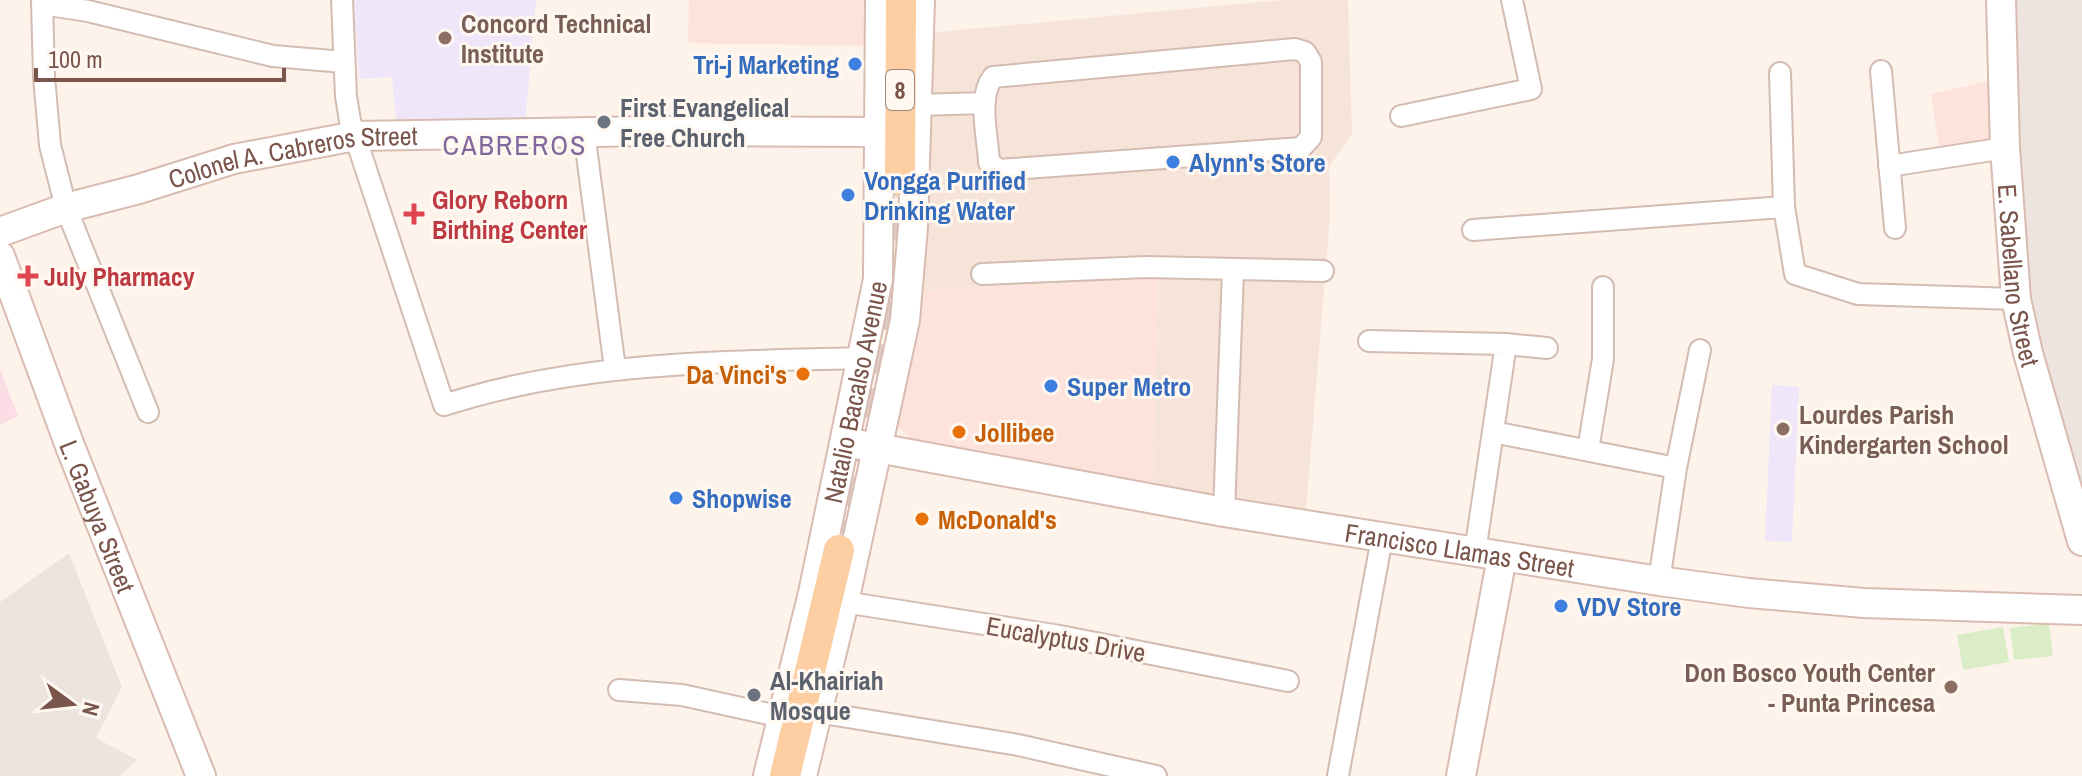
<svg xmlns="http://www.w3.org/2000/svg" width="2082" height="776" font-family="'Archivo Narrow',sans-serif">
<rect width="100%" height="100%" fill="#fdf3ea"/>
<path fill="#f6e4d8" d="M1284,0H1348L1352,134L1329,167L1330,216L1306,509L1153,484L1158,279L917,291L926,33Z"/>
<path fill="#fee3dd" d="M689,0H869L868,46L688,43Z
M1993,80L1996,143L1940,154L1931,94Z
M1158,279L1153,484L911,439L899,428L898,401L917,291Z"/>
<path fill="#ede4e0" d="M2015,0H2082V509L2034,331L2019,166Z
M69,553L122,687L96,738L137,760L120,776H0V602Z"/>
<path fill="#f0e6fa" d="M354,0H536L525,125L396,120L392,77L359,79Z
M1772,385L1799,387L1792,542L1765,541Z"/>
<path fill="#fcdde5" d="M0,369L18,416L0,425Z"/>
<path fill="#dbedc7" d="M2049,623L2053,656L2014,660L2010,628Z
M2003,627L2009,662L1963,670L1957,635Z"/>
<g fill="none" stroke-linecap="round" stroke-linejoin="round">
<path stroke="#dcccc2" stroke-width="30" stroke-dasharray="30 15" stroke-linecap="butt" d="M839,550L872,403L893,285L900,180"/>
<defs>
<path id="street" d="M42,0L44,77L50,145L66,208L148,412
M342,0L346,96L350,121L444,405C580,361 722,362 864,358
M42,4L88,11L273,56L344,62
M1295,49L1305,52L1311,62V137L1301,148L999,170L989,162C988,138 977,97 993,77Z
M1881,71L1895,228
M1780,73L1784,207L1795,274L1858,294L2016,299
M918,105L985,103
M1401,116L1531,89L1512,0
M584,132L615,369
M1889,166L2005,148
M1473,230L1784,207
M982,274L1146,267L1323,271
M1369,341L1506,344L1547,348
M1493,432L1676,468
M1588,450L1603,359V287
M1224,512L1233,270
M1475,552L1506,344
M1659,581L1676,468L1700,350
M844,602L1060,636L1288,681
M619,690L682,695L782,717
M817,712L1018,745L1156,776
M1338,776L1382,538"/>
<g id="secondary">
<path id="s1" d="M2001,0L2005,148L2016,299L2028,353L2082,541"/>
<path id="s2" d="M0,232L66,208L139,189L234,159L355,136L651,131L881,132"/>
<path id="s3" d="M0,256L70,446L201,776"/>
<path id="s4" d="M845,442L1224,512L1659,581L1749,593L1864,603L2082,610"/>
<path id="s5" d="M768,776L813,593L878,279L880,0"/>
<path d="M802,776L844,602L905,320L913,227L920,0"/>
<path d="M1461,776L1502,557"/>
</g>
<path id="primary" d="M900,180L901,0
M785,776L839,550"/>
</defs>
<use href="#street" stroke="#d3bcb1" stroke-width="24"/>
<use href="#secondary" stroke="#d9bcb1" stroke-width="32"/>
<use href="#primary" stroke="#dacfcd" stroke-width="34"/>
<use href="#street" stroke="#fff" stroke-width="20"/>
<use href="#secondary" stroke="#fff" stroke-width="28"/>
<use href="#primary" stroke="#fdcea1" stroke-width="30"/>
</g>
<g fill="#8d6e63" stroke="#fff8f1" stroke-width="3">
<circle cx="445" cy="38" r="8"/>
<circle cx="1783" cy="429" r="8"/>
<circle cx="1951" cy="687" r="8"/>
</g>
<g fill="#3f7fe0" stroke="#fff8f1" stroke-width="3">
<circle cx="855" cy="64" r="8"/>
<circle cx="1173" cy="162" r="8"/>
<circle cx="848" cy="195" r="8"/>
<circle cx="1051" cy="386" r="8"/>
<circle cx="676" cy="498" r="8"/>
<circle cx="1561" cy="606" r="8"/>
</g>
<g fill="#6b7280" stroke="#fff8f1" stroke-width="3">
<circle cx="604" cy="122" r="8"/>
<circle cx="754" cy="695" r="8"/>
</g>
<g fill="#e0444e" stroke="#fff8f1" stroke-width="3">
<path d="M410 202h8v8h8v8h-8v8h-8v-8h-8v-8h8z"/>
<path d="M24 264h8v8h8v8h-8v8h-8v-8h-8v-8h8z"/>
</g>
<g fill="#e8710a" stroke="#fff8f1" stroke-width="3">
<circle cx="803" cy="374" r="8"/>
<circle cx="959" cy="432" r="8"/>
<circle cx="922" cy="519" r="8"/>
</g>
<g text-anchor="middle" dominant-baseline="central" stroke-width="6" stroke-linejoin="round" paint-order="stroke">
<rect fill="#fff8f1" stroke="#a2867d" stroke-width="2" x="886" y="70" width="28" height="40" rx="6"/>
<g font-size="24" font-weight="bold" fill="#7a554b">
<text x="900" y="90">8</text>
</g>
<g font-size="26" font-weight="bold" fill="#785e54" stroke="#fff8f1" text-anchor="start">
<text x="461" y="23">Concord Technical<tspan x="461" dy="30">Institute</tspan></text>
<text x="1799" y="414">Lourdes Parish<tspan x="1799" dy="30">Kindergarten School</tspan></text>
<text x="1935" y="672" text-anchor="end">Don Bosco Youth Center<tspan x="1935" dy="30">- Punta Princesa</tspan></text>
</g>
<g font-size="26" font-weight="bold" fill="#366cbe" stroke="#fff8f1" text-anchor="start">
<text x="839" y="64" text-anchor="end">Tri-j Marketing</text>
<text x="1189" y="162">Alynn's Store</text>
<text x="864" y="180">Vongga Purified<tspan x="864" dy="30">Drinking Water</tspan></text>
<text x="1067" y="386">Super Metro</text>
<text x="692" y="498">Shopwise</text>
<text x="1577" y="606">VDV Store</text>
</g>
<g font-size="26" font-weight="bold" fill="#5b616d" stroke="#fff8f1" text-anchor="start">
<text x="620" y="107">First Evangelical<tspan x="620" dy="30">Free Church</tspan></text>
<text x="770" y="680">Al-Khairiah<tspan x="770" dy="30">Mosque</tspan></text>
</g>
<g font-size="26" fill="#7a554b" stroke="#fff8f1">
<text stroke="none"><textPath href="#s2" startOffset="304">Colonel A. Cabreros Street</textPath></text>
<text stroke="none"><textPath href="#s1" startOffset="276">E. Sabellano Street</textPath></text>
<text stroke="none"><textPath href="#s5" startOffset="394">Natalio Bacalso Avenue</textPath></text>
<text stroke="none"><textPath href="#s3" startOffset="278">L. Gabuya Street</textPath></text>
<text stroke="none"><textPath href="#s4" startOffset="624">Francisco Llamas Street</textPath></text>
<text transform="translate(1066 639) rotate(10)">Eucalyptus Drive</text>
</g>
<g font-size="26" font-weight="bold" fill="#be3a42" stroke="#fff8f1" text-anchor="start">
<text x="432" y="199">Glory Reborn<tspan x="432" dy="30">Birthing Center</tspan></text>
<text x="44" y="276">July Pharmacy</text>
</g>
<g font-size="26" font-weight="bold" fill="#c56008" stroke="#fff8f1" text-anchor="start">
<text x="787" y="374" text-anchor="end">Da Vinci's</text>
<text x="975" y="432">Jollibee</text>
<text x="938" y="519">McDonald's</text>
</g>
<g font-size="28" letter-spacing="2" fill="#83689d" stroke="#fff8f1">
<text x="515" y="145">CABREROS</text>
</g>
</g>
<g transform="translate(72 704) rotate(105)" stroke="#fff8f1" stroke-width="6" paint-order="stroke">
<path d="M0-6L14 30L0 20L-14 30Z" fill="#7a554b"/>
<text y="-12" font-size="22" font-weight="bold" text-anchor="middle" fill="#7a554b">N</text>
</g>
<path d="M36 68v12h248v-12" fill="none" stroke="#7a554b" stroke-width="4"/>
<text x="48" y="68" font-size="24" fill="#7a554b" stroke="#fff8f1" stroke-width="6" paint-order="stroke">100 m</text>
</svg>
